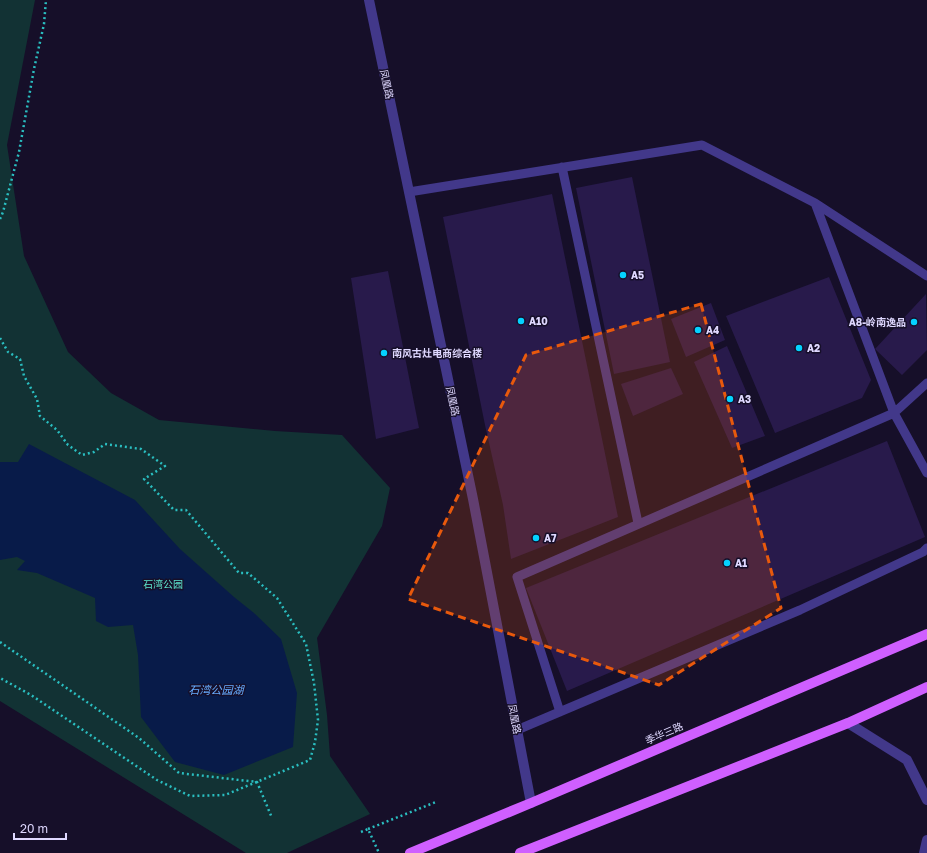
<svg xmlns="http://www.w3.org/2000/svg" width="927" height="853" font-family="'Golos Text','Noto Sans SC',sans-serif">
<rect width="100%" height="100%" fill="#160f29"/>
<path fill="#123234" d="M0,0H35L7,145L24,256L68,352L111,393L159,420L275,431L342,435L390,488L382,526L317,638L327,715L330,756L370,814L287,853H246L0,701Z"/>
<path fill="#081b49" d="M29,444L135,500L180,549L234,597L254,613L281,639L297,693L293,747L224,775L175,762L141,717L138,655L133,625L108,627L96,621L95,598L37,573L17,570L25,561L17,557L0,560V462H18Z"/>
<path fill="#281a4b" d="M632,177L670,362L614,374L576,188Z
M552,194L618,517L511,559L503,505L485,425L443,217Z
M388,271L419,428L376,439L351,278Z
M829,277L871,380L862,398L775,433L726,316Z
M926,294L927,350L902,375L875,349Z
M711,303L725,340L686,357L671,319Z
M727,346L765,436L732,448L694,362Z
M671,368L683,394L633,416L621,384Z
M887,441L925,537L567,691L526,588Z"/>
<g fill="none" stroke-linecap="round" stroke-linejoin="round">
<path stroke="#2abec0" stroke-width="2.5" stroke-dasharray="2 3" stroke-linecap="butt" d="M0,219L3,212L19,152L34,69L44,24L46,0
M0,338L8,352L20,359L24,376L37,399L40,416L57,430L68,445L82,455L94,452L105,444L141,449L165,466L144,479L174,510H186L239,573H248L277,598L306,644L314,683L318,720L315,742L310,760L225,795L190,796L157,780L31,695L0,678
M0,642L139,738L179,773L257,782L272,818
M368,829L436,802
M361,832L368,829L379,853"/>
<path stroke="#42388a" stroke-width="9" d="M562,167L638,523
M409,192L702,145L815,203L927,276
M815,203L894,413L927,473
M560,712L517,577L894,413L927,383
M517,730L800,610L923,552L927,548"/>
<path stroke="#42388a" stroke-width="10" d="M369,0L473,499L531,803
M848,723L907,760L927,800
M924,853L927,840"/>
<path stroke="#cf5fff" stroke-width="10" d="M410,853L531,803L927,634
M520,853L848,723L927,687"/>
</g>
<path fill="#e8590c" fill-opacity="0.2" stroke="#e8590c" stroke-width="3" stroke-dasharray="8 5" stroke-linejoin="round" d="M701,304L781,608L659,685L408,599L526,355Z"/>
<g fill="#04d2ff" stroke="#160f29" stroke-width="1.5">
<circle cx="623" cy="275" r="4"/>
<circle cx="521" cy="321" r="4"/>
<circle cx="914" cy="322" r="4"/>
<circle cx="698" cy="330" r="4"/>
<circle cx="799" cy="348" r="4"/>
<circle cx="384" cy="353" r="4"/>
<circle cx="730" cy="399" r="4"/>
<circle cx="536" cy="538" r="4"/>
<circle cx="727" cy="563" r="4"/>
</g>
<g text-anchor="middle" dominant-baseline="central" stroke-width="3" stroke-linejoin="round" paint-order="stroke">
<g font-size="10" fill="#dfd8ff" stroke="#160f29">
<text transform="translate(387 84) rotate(78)">凤凰路</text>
<text transform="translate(453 401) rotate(78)">凤凰路</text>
<text transform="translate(515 719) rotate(79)">凤凰路</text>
<text transform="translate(664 733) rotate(-23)">季华三路</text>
</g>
<g font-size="10" font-weight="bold" fill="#dfd8ff" stroke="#160f29" text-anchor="start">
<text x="631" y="275">A5</text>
<text x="529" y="321">A10</text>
<text x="906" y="322" text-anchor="end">A8-岭南逸品</text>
<text x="706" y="330">A4</text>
<text x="807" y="348">A2</text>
<text x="392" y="353">南风古灶电商综合楼</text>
<text x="738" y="399">A3</text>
<text x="544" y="538">A7</text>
<text x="735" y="563">A1</text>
</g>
<g font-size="10" fill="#5de5ce" stroke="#160f29">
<text x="163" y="584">石湾公园</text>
</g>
<g font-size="11" font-style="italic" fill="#66acff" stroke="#160f29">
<text x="216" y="689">石湾公园湖</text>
</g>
</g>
<path d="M14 833v6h52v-6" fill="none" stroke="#dfd8ff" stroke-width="2"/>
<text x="20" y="833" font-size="12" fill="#dfd8ff" stroke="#160f29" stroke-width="3" paint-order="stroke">20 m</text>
</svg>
